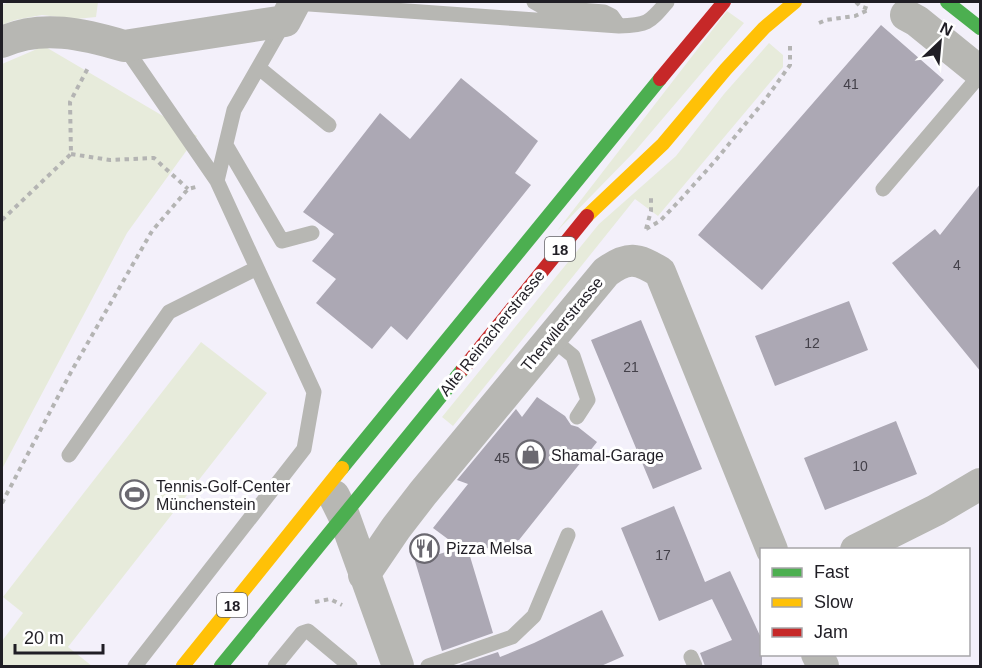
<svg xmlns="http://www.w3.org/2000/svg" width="982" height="668" font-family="Helvetica,sans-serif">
<rect width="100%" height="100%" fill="#f3f0fa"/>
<path fill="#e7ebdb" d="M9,2H98L96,17L76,19L42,15L15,20L2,25V5Z
M727,11L744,23L636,150L557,231Z
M769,43L783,55V67L658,216L635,199L453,426L442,417L599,224L676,156L724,94Z
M44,46L197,136L127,233L2,469V64Z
M201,342L267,393L68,647L92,666H2V641L23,613L3,597Z"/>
<path fill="#aca8b4" d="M881,25L944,80L762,290L698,235Z
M461,78L538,141L515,173L531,185L407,340L391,326L372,349L316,303L336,279L312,261L334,234L303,212L380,113L410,139Z
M981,183V372L892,263L935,229L940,235Z
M849,301L868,350L775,386L755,336Z
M641,320L702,469L653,489L591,340Z
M537,397L565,416L571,425L578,427L597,442L519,540L469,553L493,633L442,651L415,561L460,548L433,528L468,484L457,480L516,409L522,417Z
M896,421L917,474L825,510L804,458Z
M674,506L705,582L730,571L762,640V666H705L700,653L732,640L712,599L659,621L621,528Z
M602,610L624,656L601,666H456L498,652L500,657L534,643Z"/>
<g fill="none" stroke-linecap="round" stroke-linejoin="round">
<path stroke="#b4b4b3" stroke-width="4" stroke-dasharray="4.5 4.5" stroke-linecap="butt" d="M856,2L860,6L871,10
M819,23L826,20L855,16L870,9
M71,154L110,160L154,158L188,189
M2,220L71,154L70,102L89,66
M646,229L660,221L681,199L715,161L765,100L790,65V46
M646,229L651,211V198
M2,503L71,372L152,231L188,189L196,187
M315,602L330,599L342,605"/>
<path stroke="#b7b7b3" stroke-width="15" d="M534,2L543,7L604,12L612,16L619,26
M295,3L619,26C648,25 649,23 667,2
M124,46L217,181L314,392L304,449L135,666
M259,68L329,125
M226,145L282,241L312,233
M217,181L234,110L285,21
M883,189L980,75
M551,338L573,356L588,400L577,417
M69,455L169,312L257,268
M691,657L695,666
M275,666L302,633L308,631L350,666
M428,666L512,637L534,616L568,535"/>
<path stroke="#b7b7b3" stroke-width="32" d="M906,15L917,21L980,72
M2,42C42,24 84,34 124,46L285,21L295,2
M334,496L344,516L398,666
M856,550L936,510L980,484
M364,575L396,528L423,493L606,272C628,256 637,258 660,272L772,550
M817,654L823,666"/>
<path stroke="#4caf50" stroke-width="14" d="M947,2L980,28
M342,468L660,79
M221,666L463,369"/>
<path stroke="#ffc107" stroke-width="14" d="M587,216L663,144L726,69L764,28L795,2
M183,666L342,468"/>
<path stroke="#c62828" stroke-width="14" d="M660,79L724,2
M463,369L587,216"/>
</g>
<defs>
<symbol id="shop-ring" viewBox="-11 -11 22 22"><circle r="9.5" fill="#fff" stroke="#6a6870" stroke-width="1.5"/><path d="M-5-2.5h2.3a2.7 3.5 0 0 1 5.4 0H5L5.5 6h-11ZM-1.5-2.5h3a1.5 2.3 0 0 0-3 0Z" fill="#6a6870"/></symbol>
<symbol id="stadium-ring" viewBox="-11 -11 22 22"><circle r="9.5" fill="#fff" stroke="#6a6870" stroke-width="1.5"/><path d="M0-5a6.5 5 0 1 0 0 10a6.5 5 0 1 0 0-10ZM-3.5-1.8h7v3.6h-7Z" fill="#6a6870"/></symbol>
<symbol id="restaurant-ring" viewBox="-11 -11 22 22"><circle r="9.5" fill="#fff" stroke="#6a6870" stroke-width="1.5"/><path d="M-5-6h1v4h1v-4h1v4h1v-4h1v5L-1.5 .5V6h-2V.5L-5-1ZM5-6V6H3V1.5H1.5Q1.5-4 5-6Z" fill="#6a6870"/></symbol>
</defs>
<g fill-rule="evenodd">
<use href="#shop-ring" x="514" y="438" width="33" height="33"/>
<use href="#stadium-ring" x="118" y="478" width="33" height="33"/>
<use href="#restaurant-ring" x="408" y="532" width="33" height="33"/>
</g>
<g text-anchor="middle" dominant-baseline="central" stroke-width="6" stroke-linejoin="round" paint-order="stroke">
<g font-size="14" fill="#434049">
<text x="851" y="84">41</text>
<text x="957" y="265">4</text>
<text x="812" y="343">12</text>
<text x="631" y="367">21</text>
<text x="502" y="458">45</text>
<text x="860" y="466">10</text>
<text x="663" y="555">17</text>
</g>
<g fill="#fff" stroke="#636266" stroke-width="1.5">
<rect x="545" y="237" width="30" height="24" rx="4.5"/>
<rect x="217" y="593" width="30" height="24" rx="4.5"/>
</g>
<g font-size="15" font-weight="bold" fill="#201e25">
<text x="560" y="249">18</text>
<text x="232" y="605">18</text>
</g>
<g font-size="16" fill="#201e25" stroke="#fff">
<text transform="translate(562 324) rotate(-50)">Therwilerstrasse</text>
<text transform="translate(492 333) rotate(-51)">Alte Reinacherstrasse</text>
</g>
<g font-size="16" fill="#201e25" stroke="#fff" text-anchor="start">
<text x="551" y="455">Shamal-Garage</text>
<text x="156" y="486">Tennis-Golf-Center<tspan x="156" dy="18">Münchenstein</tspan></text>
<text x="446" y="548">Pizza Melsa</text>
</g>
</g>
<rect width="982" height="668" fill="none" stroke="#201e25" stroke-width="6"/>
<rect x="760" y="548" width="210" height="108" fill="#ffffff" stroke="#a6a5a8" stroke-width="1.5"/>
<rect x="772" y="568" width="30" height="9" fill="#4caf50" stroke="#a6a5a8" stroke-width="1.5"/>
<text x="814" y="578" font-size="18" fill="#201e25">Fast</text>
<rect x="772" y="598" width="30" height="9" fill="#ffc107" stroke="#a6a5a8" stroke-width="1.5"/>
<text x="814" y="608" font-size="18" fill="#201e25">Slow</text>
<rect x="772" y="628" width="30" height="9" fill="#c62828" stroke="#a6a5a8" stroke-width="1.5"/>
<text x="814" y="638" font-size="18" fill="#201e25">Jam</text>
<g transform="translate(940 42) rotate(26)" stroke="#ffffff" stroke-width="4.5" paint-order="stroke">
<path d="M0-4.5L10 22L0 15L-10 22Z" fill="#201e25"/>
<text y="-9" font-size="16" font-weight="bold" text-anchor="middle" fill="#201e25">N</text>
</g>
<path d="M15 644v9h88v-9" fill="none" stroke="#201e25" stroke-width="3"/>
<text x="24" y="644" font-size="18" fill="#201e25" stroke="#ffffff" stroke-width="4.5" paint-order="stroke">20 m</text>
</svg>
